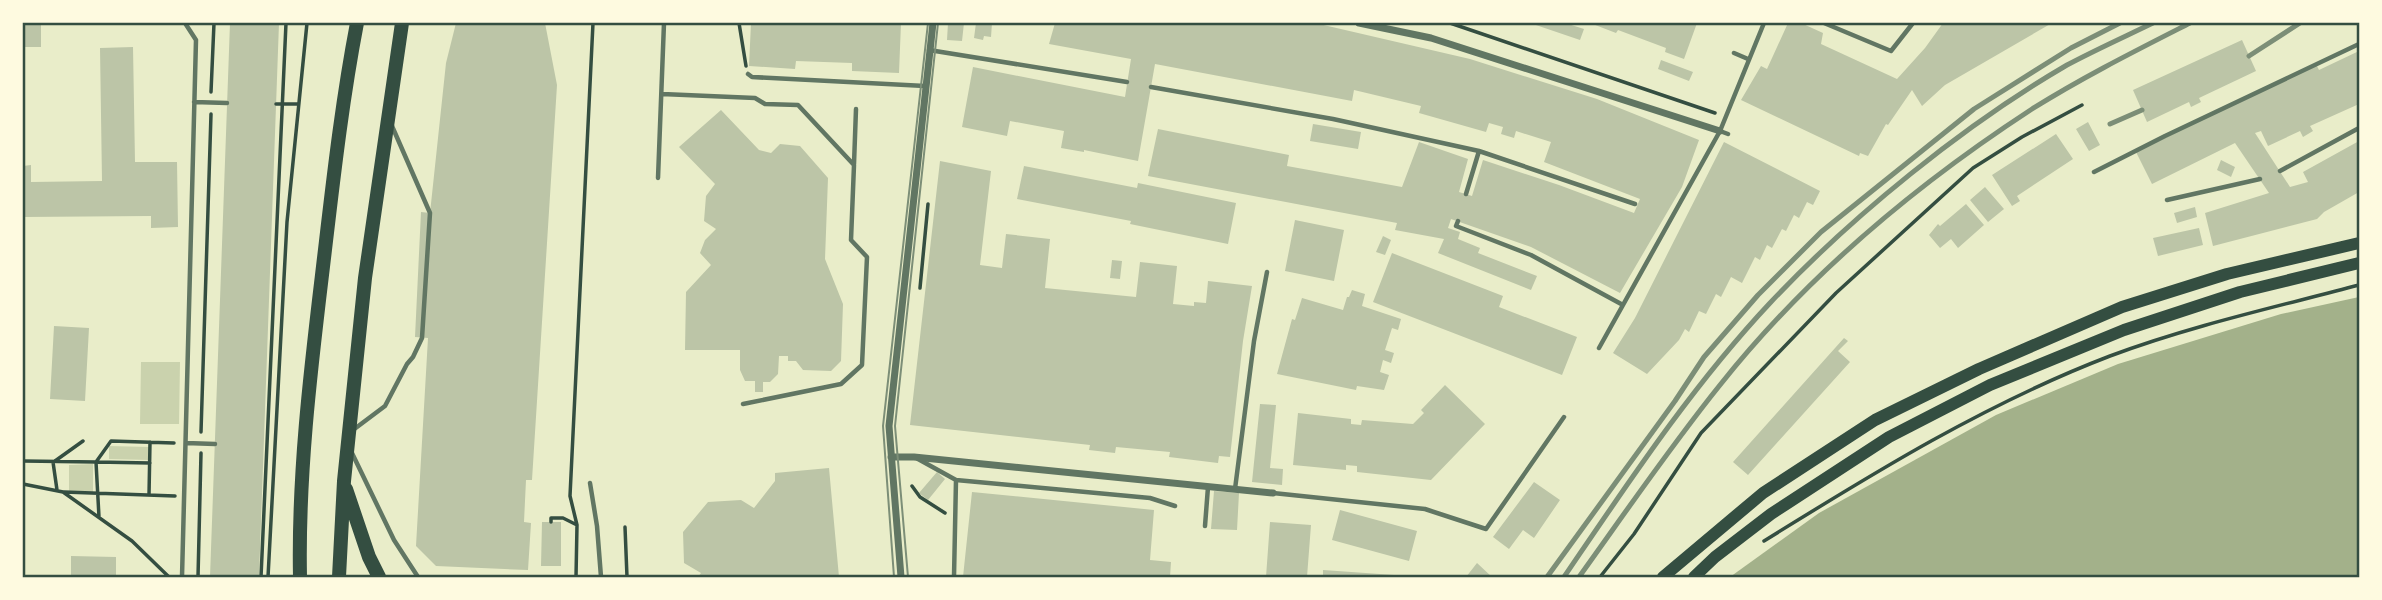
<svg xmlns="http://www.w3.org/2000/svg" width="2382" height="600" font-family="'Source Serif 4',serif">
<rect width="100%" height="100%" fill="#e9edc9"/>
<path fill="#cad2ad" d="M141,362H180L179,424H140Z
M109,446L150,447V460L109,459Z
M93,464V493L69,492V465Z"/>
<path fill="#a3b18a" d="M2359,297V577H1730L1819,513L1996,415L2118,364L2281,314Z"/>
<path fill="#bcc5a7" d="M23,23H41V47H23Z
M230,23H279L259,577H210Z
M456,23H545L557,85L532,480H526L524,522L531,523L528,570L436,566L416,546L428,338L415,337L421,212L430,213L446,63Z
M751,23H901L899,73L852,71V63L796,61L795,69L749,66Z
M948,23H964L962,41L947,40Z
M976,23H992L991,37L984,36L983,40L974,38Z
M1055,23H1315L1470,59L1597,99L1699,140L1682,187L1620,293L1531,247L1451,219L1448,228L1460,232L1458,239L1480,248L1478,253L1537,276L1531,290L1438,253L1444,239L1395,230L1397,223L1148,176L1158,129L1289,155L1287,166L1402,187L1419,142L1468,159L1459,192L1472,196L1483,160L1559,185L1634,213L1640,199L1544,162L1551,142L1516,131L1514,138L1501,134L1503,127L1489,123L1486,132L1419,113L1421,106L1354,90L1352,101L1155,64L1138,161L1084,150V152L1061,148L1064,131L1010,121L1007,136L962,127L973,67L1125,97L1131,59L1049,44Z
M1530,23H1565L1584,29L1580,40Z
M1590,23H1697L1684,59L1665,52L1666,48L1618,30L1616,33Z
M1788,23H1801L1823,33L1821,44L1897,79L1925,48L1943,23H2052L1945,85L1922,106L1912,90L1888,125L1886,124L1868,156L1860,153L1859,156L1741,100L1761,66L1767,69Z
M2242,40L2256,71L2199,98L2201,102L2191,107L2189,102L2147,122L2133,90Z
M133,47L135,162H177L178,227L151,228V216L23,217V166L31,165V182L102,181L100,48Z
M2359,51V104L2310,126L2313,131L2303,137L2300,131L2268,146L2261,131L2255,133L2290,187L2308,182L2303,172L2359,141V192L2324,212L2317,219L2213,246L2205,213L2269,193L2235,143L2152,184L2136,152L2316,64L2319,70Z
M1661,60L1693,72L1689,81L1658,69Z
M721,110L759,150L771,153L780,144L800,146L828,178L825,259L843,304L841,361L831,371L803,370L796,361H788V356H779L778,374L770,382H763V392H755V381H745L740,370V350H685L686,292L711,265L700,253L705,240L716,229L704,221L706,196L715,184L679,147Z
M2088,122L2100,145L2089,151L2076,129Z
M1313,124L1361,132L1358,149L1310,141Z
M2056,134L2073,159L2017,196L2020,201L2012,206L1992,175Z
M1724,142L1820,191L1813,205L1807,202L1799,218L1794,215L1786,231L1782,229L1772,248L1767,245L1760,260L1755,257L1742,283L1731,277L1721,297L1716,294L1706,314L1699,311L1689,332L1685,329L1679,340L1647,374L1613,353L1635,318Z
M2221,160L2235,167L2231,177L2217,170Z
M940,161L991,171L980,265L1002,268L1006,234L1050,239L1045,288L1136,297L1140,262L1177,266L1173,304L1194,306V302L1206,303L1208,281L1252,286L1243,341L1230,457L1219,456L1218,463L1169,457L1170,452L1116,447L1115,453L1089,450L1090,445L910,425Z
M1024,166L1137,188L1138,183L1236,203L1228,244L1130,224L1131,221L1017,199Z
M1985,187L2004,209L1988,222L1970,200Z
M1966,204L1984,225L1958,248L1951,239L1940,248L1929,235L1938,224L1940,226Z
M2195,207L2197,217L2177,223L2174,213Z
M1295,220L1344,230L1334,281L1285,271Z
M2199,228L2203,245L2158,256L2153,238Z
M1383,236L1391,240L1385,255L1376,252Z
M1392,253L1503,296L1499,307L1577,337L1562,375L1373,302Z
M1112,260L1122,261L1120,279L1110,278Z
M1352,290L1365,294L1362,306L1401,319L1398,330L1392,328L1385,350L1394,353L1391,363L1383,360L1380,372L1389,375L1384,390L1357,386L1356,390L1277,374L1292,319L1295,320L1302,298L1343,310L1347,297H1349Z
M54,326L89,328L85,401L50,399Z
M1844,338L1848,341L1838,351L1850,362L1748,475L1733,462Z
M1445,385L1485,424L1431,480L1357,472V466L1346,465V470L1293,465L1298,413L1351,419V424L1361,425L1362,420L1413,424L1424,413L1421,410Z
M1260,404L1276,405L1270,468L1283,469L1282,485L1252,482Z
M829,468L839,577H698L701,573L684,563L683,532L708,502L741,500L754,508L775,481V473Z
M937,472L945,479L928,500L919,493Z
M1534,482L1560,500L1534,538L1523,530L1509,549L1493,537Z
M1214,491L1239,493L1237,530L1211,529Z
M972,492L1154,510L1150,560L1171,562L1170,577H963Z
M1340,510L1417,531L1409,561L1332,540Z
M542,522H561V566H541Z
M1270,522L1311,525L1307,577H1266Z
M71,556L116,557V577H71Z
M1477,563L1492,577H1466Z
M1323,570L1394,575V577H1323Z"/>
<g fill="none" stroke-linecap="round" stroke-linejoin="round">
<path stroke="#344e41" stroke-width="3.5" d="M739,23L746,66
M1450,23L1715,113
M211,92L214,23
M276,104H298
M920,288L928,204
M201,432L211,114
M23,461L96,462L111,441L174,443
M55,461L83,441
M53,462L57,490
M23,484L63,492L132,541L169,577
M912,486L920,497L945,513
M64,492L175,496
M149,495L150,442
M99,517L96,462L150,463
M551,522V518H563L577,525L576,577
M577,525L570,496L593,23
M625,527L627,577
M1764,541C1875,472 1987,403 2110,356C2190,326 2276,307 2359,285
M198,577L201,453
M261,577L286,23
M268,577L287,222L307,23
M1600,577L1634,534L1701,433L1836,293L1973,168L2022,137L2082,105"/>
<path stroke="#617663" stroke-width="4.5" d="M1824,23L1891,51L1913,23
M929,50L1127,82
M1734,53L1748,59
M748,74L752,77L925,86
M1151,87L1333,119L1479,151L1635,204
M662,94L755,98L765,104L798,105L854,165L851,240L867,257L862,365L841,384L743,404
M194,102L227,103
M1720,131L1728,134
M854,164L856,109
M2280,171L2359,128
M2094,172L2165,136L2359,44
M658,178L664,23
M1466,194L1479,151
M2167,200L2260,179
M1458,221L1456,226L1531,255L1623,305
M1599,348L1720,131L1764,23
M353,430L385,406L407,364L413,357L422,338L430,213L392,126
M186,443L215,444
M351,451L394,540L418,577
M918,459L956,480L1150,498L1175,506
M590,483L597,526L601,577
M1235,489L1254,341L1267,272
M1273,493L1425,509L1486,529L1564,417
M1205,526L1208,487
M182,577L196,40L185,23
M954,577L956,480"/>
<path stroke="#617663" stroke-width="7" d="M1359,23L1431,38L1720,131
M891,457H914L1273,493
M901,577L889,426L933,23"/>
<path stroke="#344e41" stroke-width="12" d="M1663,577L1763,493L1875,420L1979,369L2122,307L2227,274L2359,243
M1694,577L1715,557L1771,514L1889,437L1990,385L2124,330L2240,292L2359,263"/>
<path stroke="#344e41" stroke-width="14" d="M346,489L369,557L379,577
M300,577C298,477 310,375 322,275C332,191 341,106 357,23
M339,577L344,481L365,278L402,23"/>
<path stroke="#7c8e77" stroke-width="2" d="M894,577L883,426L928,23
M908,577L895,426L938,23"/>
<path stroke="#7c8e77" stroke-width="5" d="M2249,56L2300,23
M2110,124L2142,110
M1547,577L1675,401L1704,357L1758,295L1821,232L1974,109L2071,48L2120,23
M1564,577C1628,483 1692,386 1770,303C1852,216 1964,125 2067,65C2095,50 2124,37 2153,23
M1579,577C1625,513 1670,447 1720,385C1806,277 1917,184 2032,109C2083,77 2137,50 2190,23"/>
</g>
<rect width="2382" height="600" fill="none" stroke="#fefae0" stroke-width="49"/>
<rect x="24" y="24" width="2334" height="552" fill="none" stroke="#344e41" stroke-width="2.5"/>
</svg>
